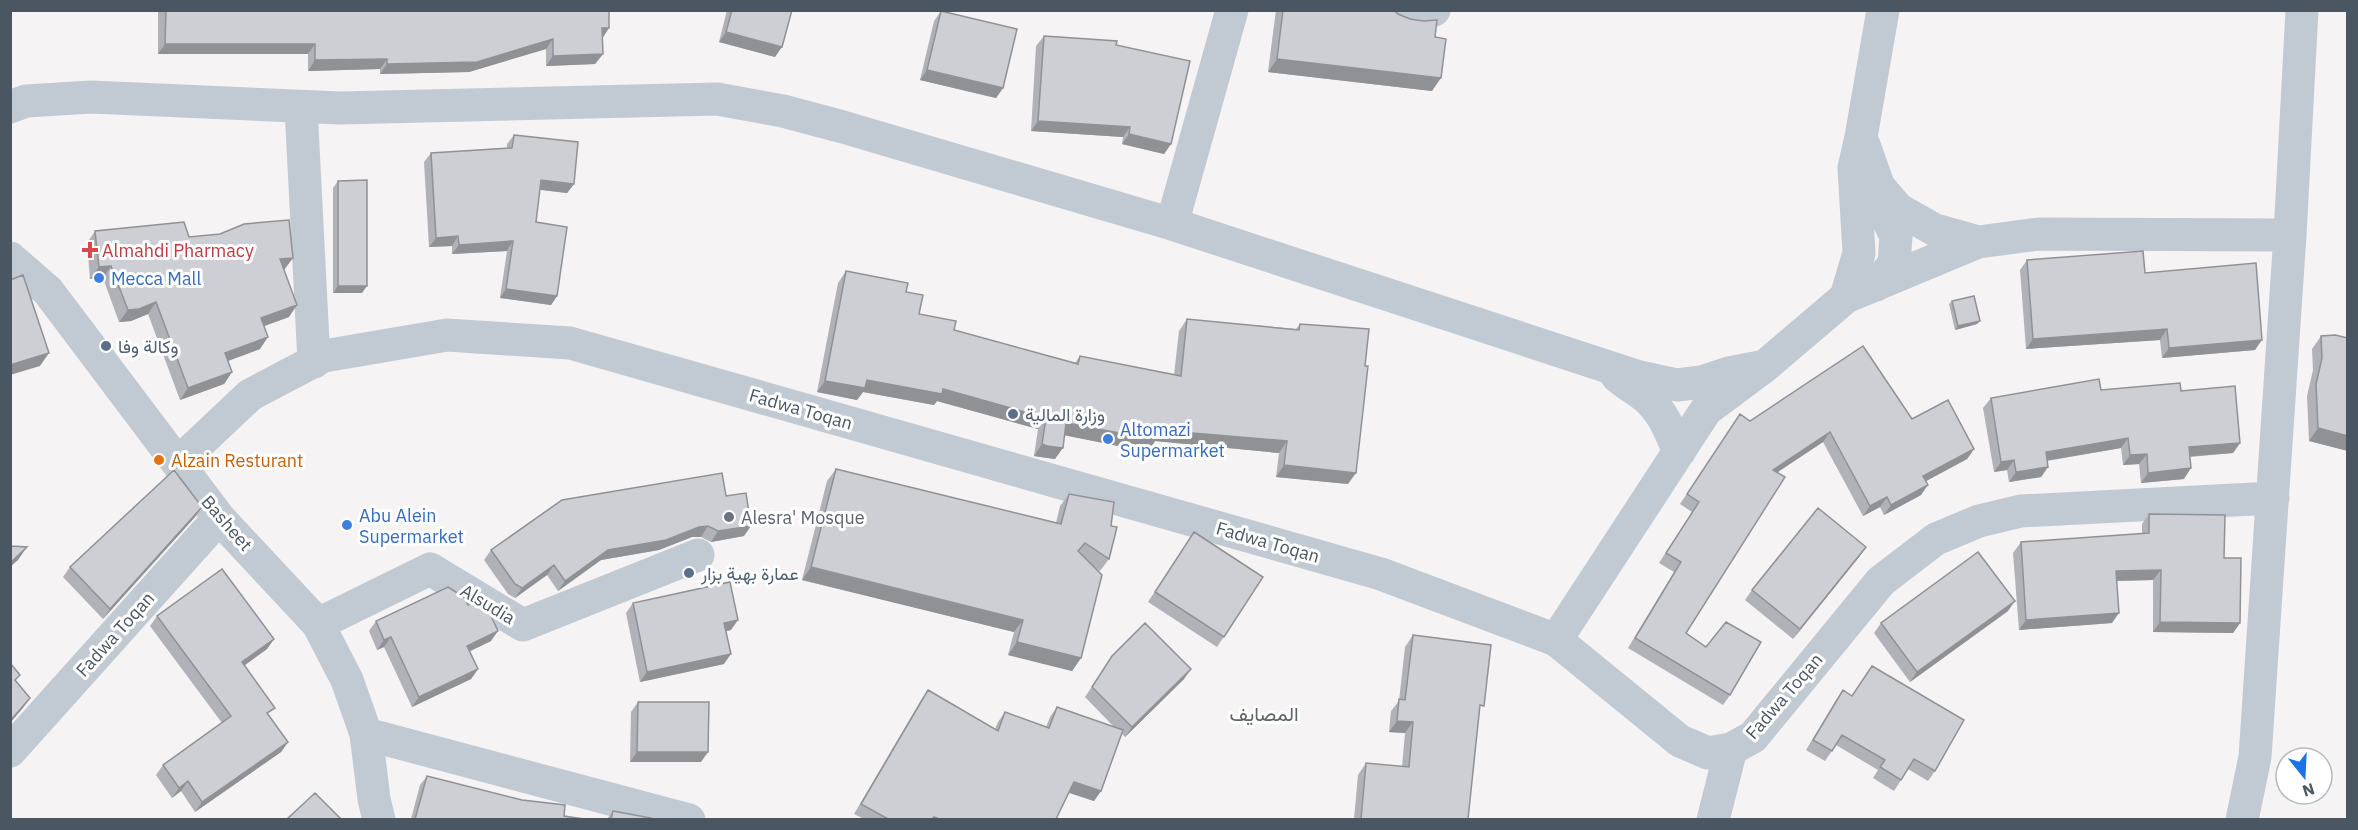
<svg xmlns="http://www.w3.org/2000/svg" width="2358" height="830" font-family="'IBM Plex Sans',Vazirmatn,sans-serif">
<rect width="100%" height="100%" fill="#f5f3f3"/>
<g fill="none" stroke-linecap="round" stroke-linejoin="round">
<path stroke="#c1cad2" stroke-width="33" d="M1397,10C1411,17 1420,17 1434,10
M10,107L26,101L91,97L340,108L717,99L783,111L843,127L1172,224L1636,376L1677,385L1702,382L1729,373L1765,366
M301,107L314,362
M1864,145L1879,187L1883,210L1896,236L1894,264L1876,285
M1880,188L1898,209L1935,230L1978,242
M1172,224L1232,10
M10,258L48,291L219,518L318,624L347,680L366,734L374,799L379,820
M1846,297L1859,253L1854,168L1861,137L1883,10
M1617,376C1628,386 1642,392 1651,402C1665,416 1671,434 1679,452
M178,463L250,395L324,356L447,335L570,343L1381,574L1556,640L1680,741L1708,753L1731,749L1753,737L1881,581L1936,539L1979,521L2021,511L2273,498
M318,624L430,569L523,625L698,555
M1556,640L1706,410L1765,366L1846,297L1978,242L2039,234L2290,235
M366,734L689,820
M10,751L219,518
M1713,820L1731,749
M2242,820L2255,757L2290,235L2302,10"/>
</g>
<path fill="#b0b2b7" d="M158,10H609L602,39L603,54L595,64L546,66V49L469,72L380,74V69L308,71V54H158Z
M727,10H792L775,57L719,42Z
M1276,10H1394L1398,14L1435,37L1432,91L1268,72Z
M941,11L1003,88L996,98L920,80L934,21Z
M1044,36L1116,45L1171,144L1164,154L1122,144L1123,137L1031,131L1036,46Z
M514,135L574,184L567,193L540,190L536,222L557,296L551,305L500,298L507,251L452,254V246L429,247L424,162L431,153L507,148V144Z
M338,181L362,293H333V188Z
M95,231L189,237L284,270L289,317L264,326L260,349L228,361L232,372L224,384L180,400L148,314L131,321L119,322L103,278L90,279L87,243Z
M2027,260L2145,273L2255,350L2162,358L2160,340L2026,349L2020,270Z
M846,271L906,292L919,314L954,330L1075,363L1080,356L1174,375L1179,331L1187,319L1296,329L1300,324L1348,484L1276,477L1279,453L1155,441L1148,452L1065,435L1055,459L1040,457L1034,456L1038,429L937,401L934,405L863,392L857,400L817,392L838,283Z
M1952,301L1977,324L1955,330L1949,304Z
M2321,336L2348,338V451L2309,441L2307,396L2313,370L2312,349Z
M2101,390L2181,391L2240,443L2233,453L2190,457L2184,479L2141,483L2139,464L2123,465L2121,448L2047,461L2048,467L2041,477L2009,482L2007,470L1994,472L1983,408L1991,398Z
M1740,414L1750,421L1912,419L1974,449L1967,459L1926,481L1921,495L1884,515L1880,507L1863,516L1823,442L1777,472L1686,633L1730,695L1723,705L1628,648L1674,572L1659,563L1692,512L1680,504Z
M836,469L1056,523L1060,506L1069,494L1111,526L1109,559L1100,571L1094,567L1081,658L1072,671L1008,655L1014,632L802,580L827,481Z
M726,496L744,536L711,542L701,537H692L659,550L601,560L558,591L547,575L515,598L508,594L484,560L491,550Z
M202,507L195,517L103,619L63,577L70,567Z
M2149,514L2224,558L2240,623L2233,633L2153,632V580L2117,581L2112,623L2019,630L2013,553L2021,542L2142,534V524Z
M1194,532L1263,577L1217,647L1148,602Z
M1866,547L1859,557L1793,639L1745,600L1752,590Z
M633,603L731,630L726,631L724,664L640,682L626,613Z
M468,605L491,641L470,651L478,669L471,679L412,707L384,647L377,650L369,631L376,621Z
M2008,611L1910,682L1874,633L1881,623Z
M157,616L274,639L267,649L245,665L269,715L288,742L281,752L195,812L181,791L172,798L156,775L163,765L222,723L150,626Z
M1413,635L1479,713L1468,819H1354L1358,775L1366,763L1402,767L1405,733L1389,732L1391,711L1399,701L1405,647Z
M1112,656L1184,679L1125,737L1121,733L1101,791L1094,801L1069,793L1056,819H864L854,814L921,700L928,690L995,729L998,722L1005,712L1046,727L1050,717L1057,707L1115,728L1085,697Z
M1843,690L1935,771L1928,781L1908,769L1894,791L1873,778L1878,770L1836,745L1825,761L1806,750L1836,700Z
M638,702L701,762H630L631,712Z
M427,776L564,816L584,819H411L420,785Z
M613,811L651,819H607Z"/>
<path fill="#909195" d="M602,28H609L602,39Z
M726,32L782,47L775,57L719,42Z
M553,39L546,49L469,72L380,74L387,64Z
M165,44H315L308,54H158Z
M603,54L595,64L546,66L553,56Z
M387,59L380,69L308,71L315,60Z
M1277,59L1441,78L1432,91L1268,72Z
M927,70L1003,88L996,98L920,80Z
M1038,121L1130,127L1123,137L1031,131Z
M1129,134L1171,144L1164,154L1122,144Z
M541,180L574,184L567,193L535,189Z
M458,236L452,246L429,247L436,238Z
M513,241L507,251L452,254L459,245Z
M293,258L284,270L280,259Z
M111,266L103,278L90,279L99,267Z
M338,286H367L362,293H333Z
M506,289L557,296L551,305L500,298Z
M156,302L148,314L131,321L119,322L128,310Z
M297,305L289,317L253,330L261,318Z
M1980,321L1977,324L1955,330L1958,326Z
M2167,329L2160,340L2026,349L2033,339Z
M268,337L260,349L217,365L225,353Z
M2262,340L2255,350L2162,358L2169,348Z
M49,353L40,366L10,375V365Z
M232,372L224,384L180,400L188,388Z
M867,380L943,389L1046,418L1038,429L937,401L934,405L863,392L857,400L817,392L825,381Z
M1066,423L1158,430L1287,441L1279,453L1155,441L1148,452L1058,434Z
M2318,428L2348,436V451L2309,441Z
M1830,432L1823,442L1766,480L1773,470Z
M2128,438L2121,448L2038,462L2046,452Z
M2240,443L2233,453L2182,457L2189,447Z
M1042,444L1063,448L1055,459L1034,456Z
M1974,449L1967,459L1917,486L1923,476Z
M2147,454L2139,464L2123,465L2130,455Z
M2014,460L2007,470L1994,472L2001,462Z
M1284,465L1356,473L1348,484L1276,477Z
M2048,467L2041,477L2009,482L2016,472Z
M2191,468L2184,479L2141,483L2148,473Z
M1928,485L1921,495L1884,515L1891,505Z
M1887,497L1880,507L1863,516L1870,506Z
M202,507L195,517L103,619L110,609Z
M708,526L701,537H692L659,550L601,560L558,591L565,581L608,550L699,527Z
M751,526L744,536L711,542L718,531Z
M27,547L18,560L10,567V563Z
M1866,547L1859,557L1793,639L1800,629Z
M554,565L547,575L515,598L522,588Z
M811,567L1023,620L1014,632L802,580Z
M2161,570L2153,580L2109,581L2116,571Z
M2015,601L2008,611L1910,682L1917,672Z
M2119,613L2112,623L2019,630L2026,620Z
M738,620L731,630L717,633L724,623Z
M2160,622L2240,623L2233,633L2153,632Z
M498,631L491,641L460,656L467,646Z
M391,637L384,647L377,650L384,640Z
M274,639L267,649L235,672L242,662Z
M1017,642L1081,658L1072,671L1008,655Z
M731,654L724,664L640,682L647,672Z
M478,669L471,679L412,707L419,697Z
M1191,669L1184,679L1125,737L1132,727Z
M30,698L23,708L10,723V721Z
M1397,721L1413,722L1405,733L1389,732Z
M288,742L281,752L195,812L202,802Z
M637,752H708L701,762H630Z
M188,781L181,791L172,798L179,788Z
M1074,782L1101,791L1094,801L1067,792Z"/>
<path fill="#cdcfd5" stroke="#909195" stroke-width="1.5" d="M166,10H609V28H602L603,54L553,56V39L477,62L387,64V59L315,60V44H165Z
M732,10H792L782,47L726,32Z
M1283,10H1394L1398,14L1410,19L1423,21L1437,20L1435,37L1446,39L1441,78L1277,59Z
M941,11L1017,29L1003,88L927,70Z
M1044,36L1117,41L1116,45L1190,61L1171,144L1129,134L1130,127L1038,121Z
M514,135L578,142L574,184L541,180L536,222L567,227L557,296L506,289L513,241L459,245L458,236L436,238L431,153L512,148Z
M367,180V286H338V181Z
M289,220L293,258L280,259L297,305L261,318L268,337L225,353L232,372L188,388L156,302L139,309L128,310L111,266L99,267L95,231L184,222L189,237L220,234L244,224Z
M2143,251L2145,273L2256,263L2262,340L2169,348L2167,329L2033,339L2027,260Z
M846,271L908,283L906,292L923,295L919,314L956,321L954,330L1078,364L1080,356L1181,376L1187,319L1299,330L1300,324L1369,329L1365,366H1368L1356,473L1284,465L1287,441L1158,430L1156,440L1066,423L1063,448L1047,446L1042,444L1046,418L943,389L942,394L867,380L865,388L825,381Z
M23,275L49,353L10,365V280Z
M1974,296L1980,321L1958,326L1952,301Z
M2335,335L2348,338V436L2318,428L2316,384L2322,358L2321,336Z
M1863,346L1912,419L1948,400L1974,449L1923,476L1928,485L1891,505L1887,497L1870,506L1830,432L1773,470L1785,477L1686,633L1706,647L1726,622L1761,642L1730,695L1635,638L1681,562L1666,553L1699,502L1687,494L1740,414L1750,421Z
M2099,379L2101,390L2180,383L2181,391L2235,386L2240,443L2189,447L2191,468L2148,473L2147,454L2130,455L2128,438L2046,452L2048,467L2016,472L2014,460L2001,462L1991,398Z
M836,469L1061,524L1069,494L1114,502L1111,526L1117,527L1109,559L1085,543L1078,551L1102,575L1081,658L1017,642L1023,620L811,567Z
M174,470L202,507L110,609L70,567Z
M722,473L726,496L746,493L751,526L718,531L708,526L699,527L666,540L608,550L565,581L554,565L522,588L515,584L491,550L562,500Z
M1818,508L1866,547L1800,629L1752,590Z
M2149,514L2225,515L2224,558H2241L2240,623L2160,622L2161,570L2116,571L2119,613L2026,620L2021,542L2149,533Z
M1194,532L1263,577L1224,637L1155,592Z
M10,546L27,547L10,563Z
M1978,552L2015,601L1917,672L1881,623Z
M222,569L274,639L242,662L275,708L267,713L288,742L202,802L188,781L179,788L163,765L231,716L157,616Z
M730,582L738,620L724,623L731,654L647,672L633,603Z
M448,587L464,597L468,605L473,602L489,612L498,631L467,646L478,669L419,697L391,637L384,640L376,621Z
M1145,623L1191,669L1132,727L1092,687L1112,656Z
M1413,635L1491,645L1484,706L1480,705L1468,819H1361L1366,763L1409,767L1413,722L1397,721L1399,699L1405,700Z
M10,663L20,675L15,680L30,698L10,721Z
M1872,666L1964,720L1935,771L1914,759L1901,780L1880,767L1885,760L1842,735L1832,751L1813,740L1843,690L1852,696Z
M928,690L998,731L1005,712L1049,728L1057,707L1123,730L1101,791L1074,782L1056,819H939L934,817L932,819H888L861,804Z
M638,702H709L708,752H637Z
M427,776L522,800L565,805L564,816L584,819H415Z
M315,793L341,819H287Z
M613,811L651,818V819H611Z"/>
<path fill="#e0444e" stroke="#fff" stroke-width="2" d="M87 241h6v6h6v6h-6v6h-6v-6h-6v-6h6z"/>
<g fill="#3f7fe0" stroke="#fff" stroke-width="2">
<circle cx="99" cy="278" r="6"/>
<circle cx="1108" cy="439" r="6"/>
<circle cx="347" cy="525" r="6"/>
</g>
<g fill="#5c6f8a" stroke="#fff" stroke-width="2">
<circle cx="106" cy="346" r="6"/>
<circle cx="1013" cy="414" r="6"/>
<circle cx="689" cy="573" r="6"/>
</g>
<circle fill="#e8710a" stroke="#fff" stroke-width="2" cx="159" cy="460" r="6"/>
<circle fill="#6b7280" stroke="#fff" stroke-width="2" cx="729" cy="517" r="6"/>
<g text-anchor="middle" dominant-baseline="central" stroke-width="6" stroke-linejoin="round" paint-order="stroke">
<g font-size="18" fill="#be3a42" stroke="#fff" text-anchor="start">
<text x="102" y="250">Almahdi Pharmacy</text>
</g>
<g font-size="18" fill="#366cbe" stroke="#fff" text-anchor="start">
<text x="111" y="278">Mecca Mall</text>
<text x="1120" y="429">Altomazi<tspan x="1120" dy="21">Supermarket</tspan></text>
<text x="359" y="515">Abu Alein<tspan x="359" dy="21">Supermarket</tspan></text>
</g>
<g font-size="18" fill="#4e5e75" stroke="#fff" text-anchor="start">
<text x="118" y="346">وكالة وفا</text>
<text x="1025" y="414">وزارة المالية</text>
<text x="701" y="573">عمارة بهية بزار</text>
</g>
<g font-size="18" fill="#4a5661" stroke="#fff">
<text transform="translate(801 409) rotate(16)">Fadwa Toqan</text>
<text transform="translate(227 523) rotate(49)">Basheet</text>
<text transform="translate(1268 542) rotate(16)">Fadwa Toqan</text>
<text transform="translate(488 604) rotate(31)">Alsudia</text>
<text transform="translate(115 634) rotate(-48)">Fadwa Toqan</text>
<text transform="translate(1784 696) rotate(-49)">Fadwa Toqan</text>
</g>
<g font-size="18" fill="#c56008" stroke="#fff" text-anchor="start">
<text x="171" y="460">Alzain Resturant</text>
</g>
<g font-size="18" fill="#5b616d" stroke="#fff" text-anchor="start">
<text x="741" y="517">Alesra' Mosque</text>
</g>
<g font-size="20" fill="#5f6368" stroke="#fff">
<text x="1264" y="713">المصايف</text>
</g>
</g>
<rect width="2358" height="830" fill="none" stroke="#4a5661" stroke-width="24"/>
<g transform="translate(2304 776) rotate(162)"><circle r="28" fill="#ffffff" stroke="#b7bbc0" stroke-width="1.5"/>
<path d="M0-4.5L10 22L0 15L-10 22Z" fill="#1a73e8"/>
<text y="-9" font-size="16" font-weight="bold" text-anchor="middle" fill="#4a5661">N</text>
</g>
</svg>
